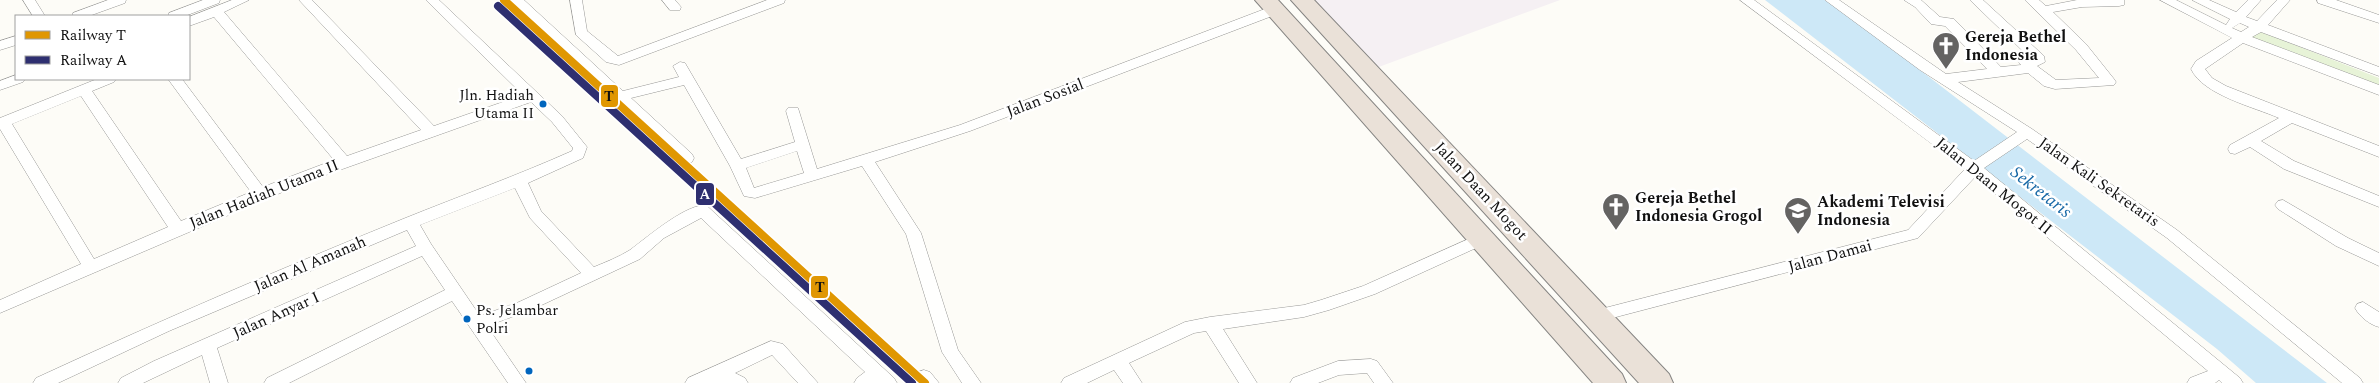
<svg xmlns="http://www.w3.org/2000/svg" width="2379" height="383" font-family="Spectral,serif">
<rect width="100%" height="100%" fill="#fdfcf7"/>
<path fill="#f5f0f3" d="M1313,0H1560L1376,68Z"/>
<path fill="#e7f3d7" d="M2252,28L2379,78V89L2239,36Z"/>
<path fill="#cde8f7" d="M1765,0H1825L1855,20L2327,383H2256L2217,349Z"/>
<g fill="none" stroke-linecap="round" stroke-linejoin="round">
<defs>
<path id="street" d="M23,0H35L45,16H33Z
M108,0H126L125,3L89,16H72L73,13Z
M203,0H220L219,3L185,16H168L169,13Z
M232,0H249L224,12L347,156L421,130L299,0H312L434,126L523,95L426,0H439L562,116L587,147L583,158L528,183L541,211L594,267C606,262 619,257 630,250C645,239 689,201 707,206L894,378L897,383H854L857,378L865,372L701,218L664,238L640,259L531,310L487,326L526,383H508L452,301L289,383H264L267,378L445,290L422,256L217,348L228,383H210L202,355L143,383H118L121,378L154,361L416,246L407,230L169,331L58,383H33L36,378C157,322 280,269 403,219C460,196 516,176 572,151L573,148L552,122L531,102L306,182L0,313V300L81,264L0,129V118L97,79H116L114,82L92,91L181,221L251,192L168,79H182L263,187L334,160L214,17L189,26V17ZM81,96L168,227L94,259L12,124ZM515,188L530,218L581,273L519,302L480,316L431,244L420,225Z
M510,0H524L623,91L679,77L673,66L680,62L685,63L741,159L795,142L786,111L788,108H798L817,169L960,125L1270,7L1275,6L1281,10L1280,13L970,131L875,162L921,233L958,350L981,383H962L942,352L906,234L862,166L755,198L744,196L730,166L684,85L631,98L692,154L694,158L692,162H682ZM797,151L804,173L754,188L746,168Z
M570,0H582L587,31L618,56L767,0H785L784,3L619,65L606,62L576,35Z
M662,0H675L681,7L680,10H670Z
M1740,0H1754L1974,161L2017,132L1920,70L1825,0H1839L1946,74L1987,69L1945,26L1931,24L1915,7L1904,0H1921L1940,17L1954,19L2001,67L2021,65L2018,61L2020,58L2029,57L1970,0H1983L2044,56L2045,62L2037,66L2056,80L2099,78L2076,50L2025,0H2039L2046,6L2077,0H2124V5L2119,6L2082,7L2053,12L2086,44L2114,79L2116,82L2114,85L2055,89L2044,86L2028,73L1958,82L2032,129L2177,230L2360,378L2363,383H2342L2167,238L2027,139L1984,168L2240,378L2243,383H2222L2219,380L2215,383H2187L2190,378L2208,371L1975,177L1918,238L1597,322L1591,320L1589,316L1591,312L1597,310L1908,230L1965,169Z
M2160,0H2176L2226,25L2230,19L2192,0H2209L2236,12L2248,0H2261L2246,17L2257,21L2277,0H2290L2268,25L2379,67V76L2261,32L2252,37L2379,85V95L2243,43L2205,69L2212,78L2226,86L2379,146V157L2292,123L2261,141L2294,161L2379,196V207L2284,169L2250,147L2235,154L2230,153L2228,149L2230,145L2279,118C2254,107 2203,95 2191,69L2196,61L2232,38ZM2240,23L2249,27L2241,32L2232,28Z
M2317,0H2336L2379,15V23L2318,3Z
M16,36V45L0,50V41Z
M16,75V79H25L23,82L0,90V81Z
M2283,200L2348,238L2379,253V266L2336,246L2278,209L2275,205L2278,201Z
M1482,233L1487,235L1490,239L1487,243L1375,294L1329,310L1304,317L1223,329L1257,383H1239L1206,331L1194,333L1129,363L1142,383H1123L1114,370L1087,383H1061L1064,378L1185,322L1210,317L1304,305L1321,300L1363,286Z
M2363,302L2379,312V327C2370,325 2359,316 2355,308L2357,304Z
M771,341L783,344L818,383H798L772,355L735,373L745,378L748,383H685L688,378Z
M1371,359L1377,361L1393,383H1374L1367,373L1339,375L1318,383H1290L1293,378L1338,361Z
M924,370L930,372L939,383H919L915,377L918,372Z"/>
<path id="highway" d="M1255,0H1278L1622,374L1626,383H1593Z
M1291,0H1314L1669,374L1673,383H1639Z"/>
</defs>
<use href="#street" stroke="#979795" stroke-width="1"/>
<use href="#highway" stroke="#858482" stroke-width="2"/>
<use href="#street" fill="#fffffe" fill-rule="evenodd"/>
<use href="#highway" fill="#eae1d8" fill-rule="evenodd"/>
<defs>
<path id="rail-1" d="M504,0L925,383"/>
<path id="rail-2" d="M498,6L912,383"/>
</defs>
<use href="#rail-1" stroke="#fff" stroke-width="11"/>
<use href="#rail-2" stroke="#fff" stroke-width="11"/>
<use href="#rail-1" stroke="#e09702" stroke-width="8"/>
<use href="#rail-2" stroke="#2e2f70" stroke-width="8"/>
</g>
<defs>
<symbol id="church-pin" viewBox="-11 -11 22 30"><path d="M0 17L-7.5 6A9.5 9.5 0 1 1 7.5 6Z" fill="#646362" stroke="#fff"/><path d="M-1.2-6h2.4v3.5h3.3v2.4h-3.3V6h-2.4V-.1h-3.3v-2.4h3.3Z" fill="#fff"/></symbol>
<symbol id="university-pin" viewBox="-11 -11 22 30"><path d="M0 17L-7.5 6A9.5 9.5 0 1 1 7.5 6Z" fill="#646362" stroke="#fff"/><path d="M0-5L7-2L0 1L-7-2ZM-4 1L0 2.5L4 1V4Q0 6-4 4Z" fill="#fff"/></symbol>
</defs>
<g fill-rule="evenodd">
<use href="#church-pin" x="1930" y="30" width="32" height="43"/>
<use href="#church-pin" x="1600" y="191" width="32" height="43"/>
<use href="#university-pin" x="1782" y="195" width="32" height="43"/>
</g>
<g fill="#0065bd" stroke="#fff" stroke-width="2">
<circle cx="543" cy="104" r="4.5"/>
<circle cx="467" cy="319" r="4.5"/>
<circle cx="529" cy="371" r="4.5"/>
</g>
<g text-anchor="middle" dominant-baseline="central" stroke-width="5" stroke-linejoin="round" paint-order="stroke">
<g font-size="15" fill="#111" stroke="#fff" text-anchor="end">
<text x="534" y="95">Jln. Hadiah<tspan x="534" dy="18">Utama II</tspan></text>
<text x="476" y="310" text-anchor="start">Ps. Jelambar<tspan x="476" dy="18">Polri</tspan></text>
</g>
<g font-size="16" font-weight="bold" fill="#111" stroke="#fff" text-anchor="start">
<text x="1965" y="37">Gereja Bethel<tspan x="1965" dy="18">Indonesia</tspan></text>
<text x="1635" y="198">Gereja Bethel<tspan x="1635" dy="18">Indonesia Grogol</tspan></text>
<text x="1817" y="202">Akademi Televisi<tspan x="1817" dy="18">Indonesia</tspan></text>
</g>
<g font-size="16" fill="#111" stroke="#fff">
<text transform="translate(1045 98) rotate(-21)">Jalan Sosial</text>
<text transform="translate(2099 182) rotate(35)">Jalan Kali Sekretaris</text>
<text transform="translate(1994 186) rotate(39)">Jalan Daan Mogot II</text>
<text transform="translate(1481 191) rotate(47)">Jalan Daan Mogot</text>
<text transform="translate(264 194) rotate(-22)">Jalan Hadiah Utama II</text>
<text transform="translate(1830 256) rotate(-15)">Jalan Damai</text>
<text transform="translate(310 264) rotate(-23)">Jalan Al Amanah</text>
<text transform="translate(276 315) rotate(-24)">Jalan Anyar I</text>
</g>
<g font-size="18" font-style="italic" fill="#1768a6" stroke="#fff">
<text transform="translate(2041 192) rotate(38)">Sekretaris</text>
</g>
</g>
<g stroke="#fff" stroke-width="2">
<rect x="600" y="84" width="19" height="24" rx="5" fill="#e09702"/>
<rect x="695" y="182" width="20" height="24" rx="5" fill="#2e2f70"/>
<rect x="810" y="275" width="19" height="24" rx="5" fill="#e09702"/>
</g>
<g font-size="14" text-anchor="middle" font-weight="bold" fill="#fff">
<text x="705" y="199">A</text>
</g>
<g font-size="14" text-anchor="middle" font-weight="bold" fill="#111">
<text x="609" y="101">T</text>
<text x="820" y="292">T</text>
</g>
<rect x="15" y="15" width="175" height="65" fill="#ffffff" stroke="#a0a0a0"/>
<rect x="25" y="31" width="25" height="8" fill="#e09702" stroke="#a0a0a0"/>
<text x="60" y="40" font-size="15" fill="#111111">Railway T</text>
<rect x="25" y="56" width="25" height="8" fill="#2e2f70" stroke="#a0a0a0"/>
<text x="60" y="65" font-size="15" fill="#111111">Railway A</text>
</svg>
